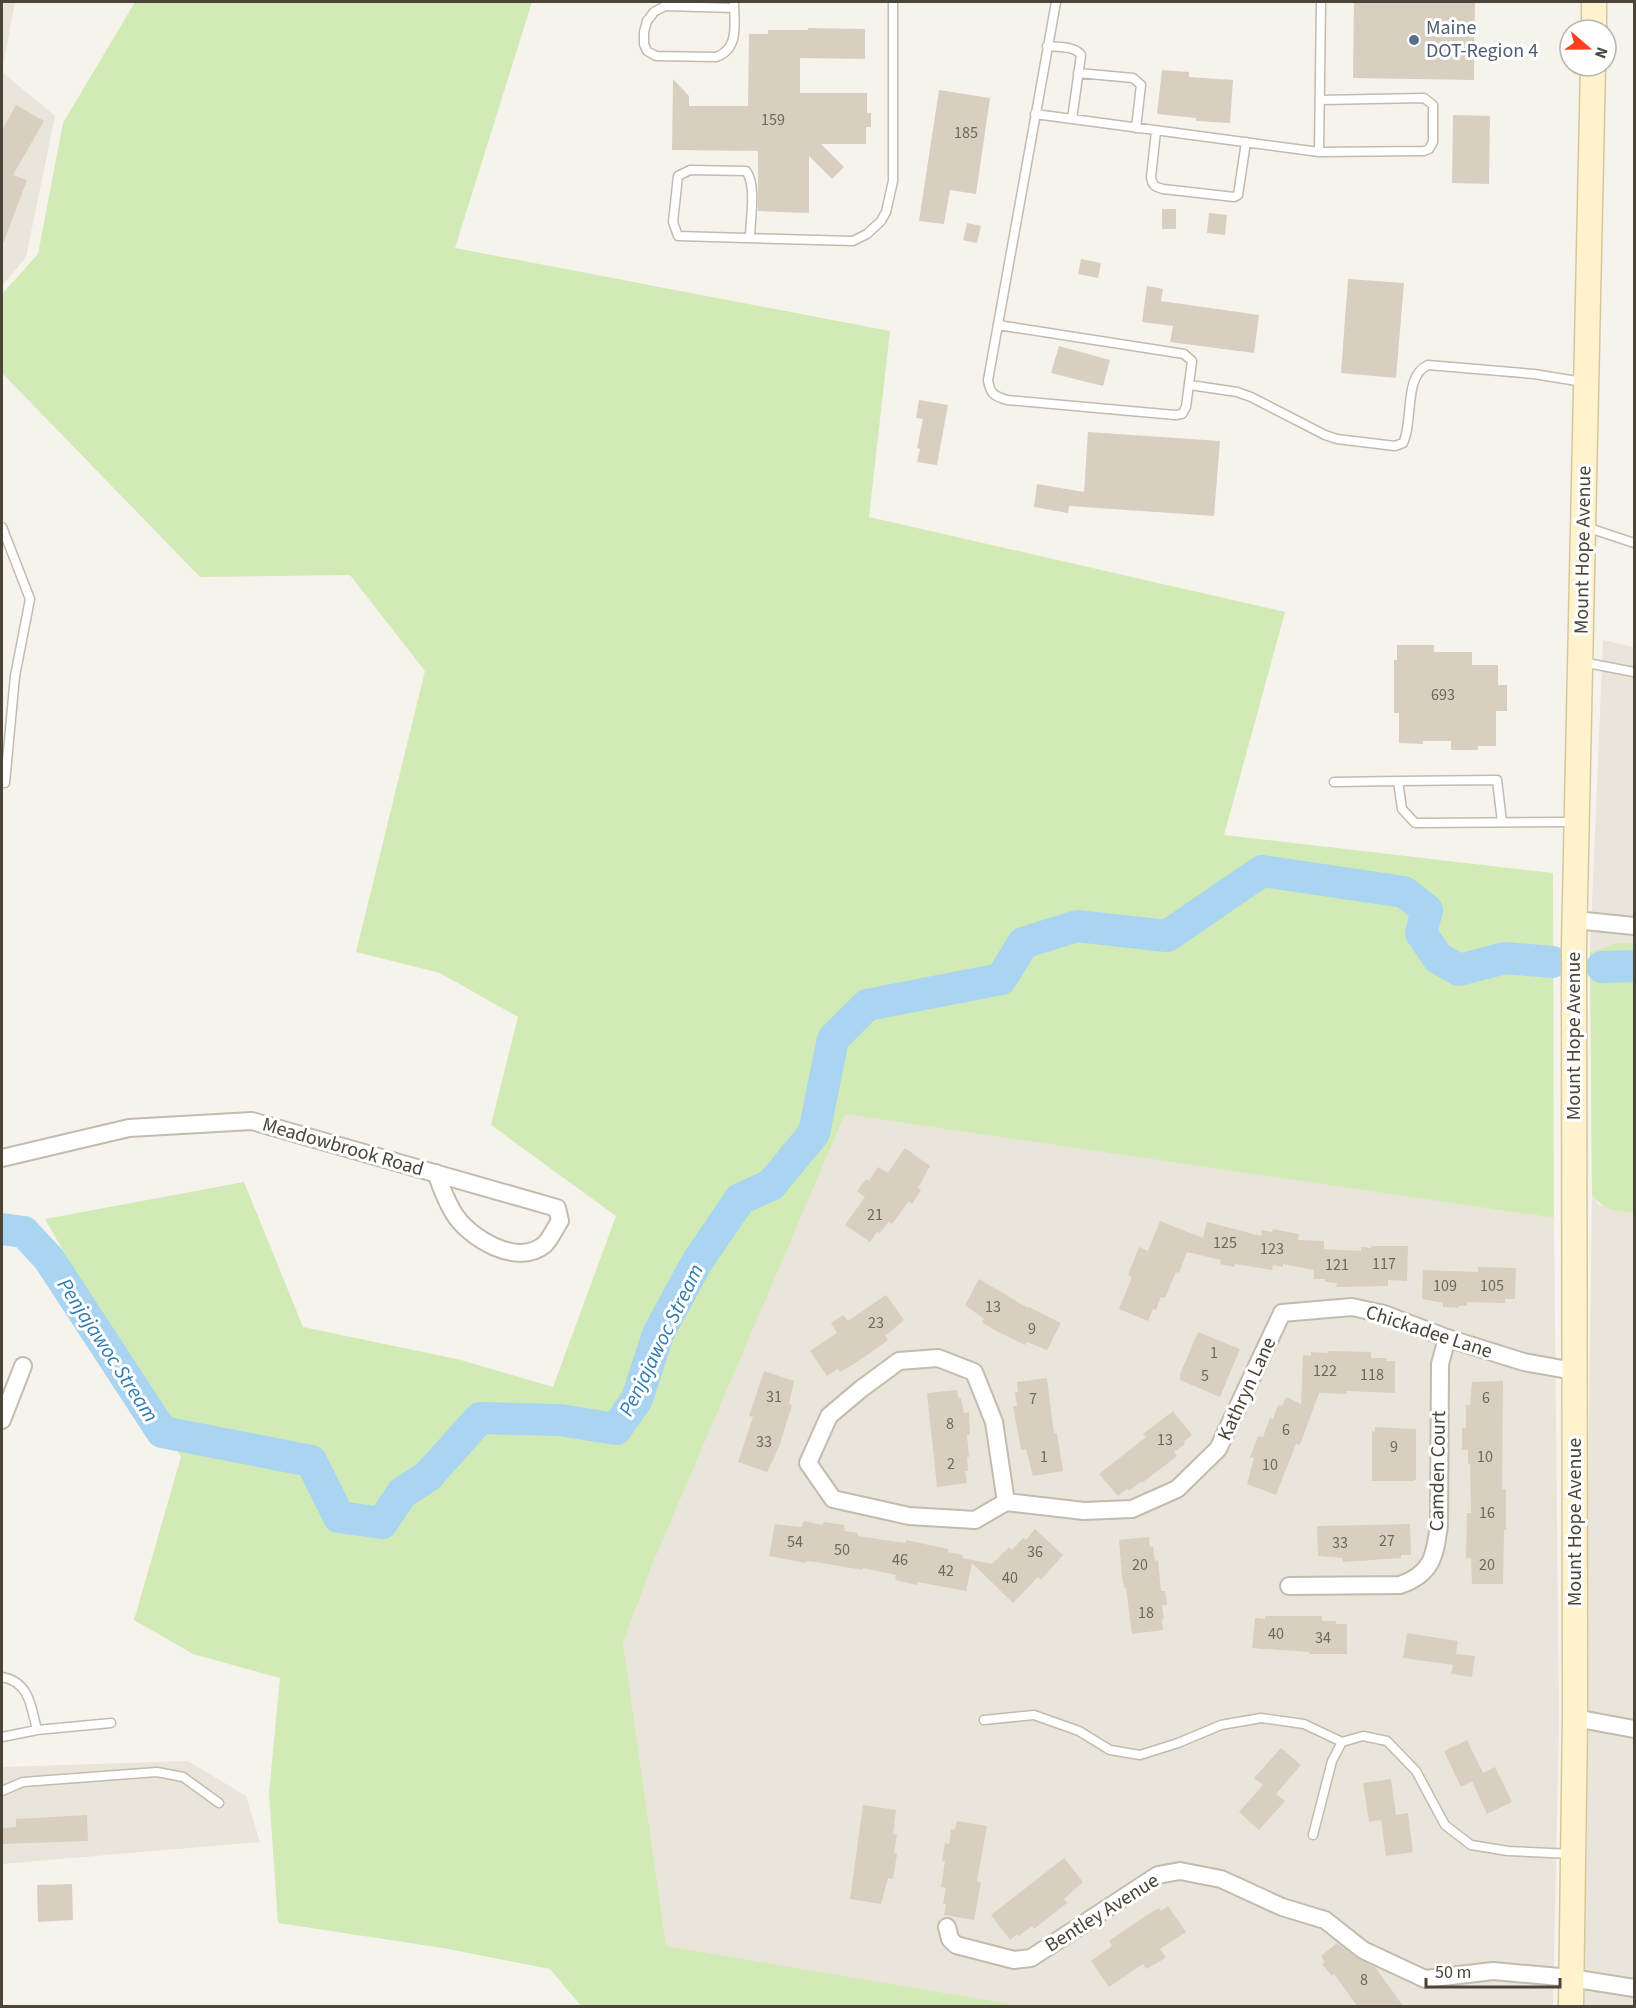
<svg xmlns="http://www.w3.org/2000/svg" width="1636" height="2008" font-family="'Source Sans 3',sans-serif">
<rect width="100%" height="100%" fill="#f6f3ec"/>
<path fill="#eae5da" d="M2,2H15L2,72L55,116L26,257L2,286Z
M1603,640L1634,647V943H1617L1590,952Z
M845,1113L1554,1218L1559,1723L1553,2006H1023L666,1947L643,1804L623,1643L651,1568Z
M1592,1195L1599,1205L1620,1211L1634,1213V2006H1581Z
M188,1761L246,1796L260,1842L2,1864V1767Z"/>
<path fill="#d2eab5" d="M135,2H532L455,248L890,331L869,517L1285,612L1224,835L1553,873L1554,1218L845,1114L651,1568L623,1643L666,1946L1023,2006H581L550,1969L443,1948L278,1923L269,1793L280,1678L193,1654L134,1620L181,1457L45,1219L244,1182L303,1327L461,1360L553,1387L616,1216L491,1125L518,1017L440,973L356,952L425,671L350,575L200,577L2,373V294L38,254L63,123Z
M1617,943H1634V1213C1617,1211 1603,1210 1592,1195L1590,952Z"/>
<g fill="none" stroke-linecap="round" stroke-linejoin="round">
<path stroke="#a9d4f2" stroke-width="32" d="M1602,967L1634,966
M2,1229L24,1232L49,1259L162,1432L311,1461L339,1517L382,1523L402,1493L428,1476L480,1418L560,1420L616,1429L637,1399L658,1334L697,1262L740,1199L771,1185L814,1133L833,1039L867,1005L1001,979L1023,943L1077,926L1167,936L1262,871L1404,892L1427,910L1421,933L1438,958L1459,970L1505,958L1552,962"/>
</g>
<path fill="#d8cfc1" d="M1354,2L1475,3L1474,80L1353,78Z
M808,28L865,29V59L800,58V93H867V113H871V127H866V144H821L844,167L832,179L809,156V213L758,211V151L672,150L673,79L689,96V106H748L749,34H768V30H808Z
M1162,70L1189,72V77L1233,80L1230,123L1196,121V118L1157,114Z
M939,90L990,98L976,194L950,190L944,224L919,221Z
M16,105L44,121L13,175L27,180L3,244L2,130Z
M1453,115L1490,116L1489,184L1452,183Z
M1162,209H1176V229H1162Z
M1209,213L1227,215L1225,235L1207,233Z
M967,223L981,226L977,243L963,240Z
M1081,259L1101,263L1098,278L1078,274Z
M1348,279L1404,283L1396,378L1341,373Z
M1147,286L1163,289L1161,301L1259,315L1254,353L1170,342L1173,326L1142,322Z
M1059,346L1110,360L1103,386L1051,373Z
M919,400L948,405L937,465L917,462L920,449L917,448L923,419L916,418Z
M1088,432L1220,441L1214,516L1069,506L1068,513L1034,507L1037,484L1084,492Z
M1397,645H1434V652H1472V665H1498V685H1507V711H1496V746H1478V750H1451V741H1423V744L1399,743V713H1394V660H1397Z
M905,1148L930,1166L918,1188L921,1190L912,1204L909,1201L892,1224L889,1221L880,1233L877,1232L870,1242L845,1225L865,1197L857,1191L866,1179L869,1181L878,1167L888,1173Z
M1160,1221L1203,1238L1207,1222L1261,1236L1262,1230L1272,1232L1273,1229L1299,1234L1298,1240L1324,1241V1249L1361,1251V1247L1371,1248V1246H1408L1407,1281L1388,1280V1286L1336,1287L1337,1283L1325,1282V1279H1314V1270L1283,1264V1267L1273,1265L1272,1270L1235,1264L1234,1267L1220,1264L1221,1260L1187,1252L1179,1273L1176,1272L1165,1298L1161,1297L1156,1310L1153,1309L1148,1321L1119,1309L1132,1277L1128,1275L1139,1247L1148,1251Z
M1478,1267L1516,1268L1515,1299H1505V1303L1467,1302V1306H1459L1458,1308L1443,1307V1303L1422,1299L1423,1270L1478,1272Z
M979,1279L1028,1308L1029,1307L1061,1323L1047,1350L1027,1342L1025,1345L996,1331L982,1322L984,1319L965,1305Z
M886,1295L904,1320L885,1336L888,1340L867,1355L852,1365L840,1372L838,1369L827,1376L810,1351L837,1333L831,1323L843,1315L848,1321Z
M1198,1332L1240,1349L1220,1397L1180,1380V1374Z
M1328,1351L1371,1352V1358H1386V1361H1395V1393L1346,1391V1394L1319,1393L1300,1445L1296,1444L1276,1495L1247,1484L1254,1458L1250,1457L1258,1436L1263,1437L1270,1418L1273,1419L1278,1405L1282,1406L1286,1397L1301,1404L1303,1355L1311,1356V1352L1328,1353Z
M764,1371L794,1381L789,1404L792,1405L779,1447L767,1472L738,1462L753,1417L749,1416Z
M1047,1378L1054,1433H1057L1063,1471L1033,1476L1026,1449L1021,1450L1013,1406H1017L1015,1393L1018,1392L1017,1382Z
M1503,1381L1502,1489H1506V1530H1504L1503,1584H1472L1471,1558H1466L1467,1513H1471L1470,1464H1468V1450H1462V1428H1466V1405H1470L1472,1382Z
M957,1390L959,1399L961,1398L964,1413L969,1412L970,1435H967L969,1457H967L968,1471H965L967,1483L937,1487L927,1393Z
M1173,1411L1192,1435L1184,1441L1185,1444L1174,1452L1177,1456L1142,1483L1141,1482L1129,1491L1127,1489L1118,1496L1099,1474L1146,1437L1143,1434Z
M1375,1427L1416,1429V1479L1413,1481H1372V1431L1375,1432Z
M804,1521L822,1525L824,1522L844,1525L845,1531L858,1533V1536L905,1543L906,1540L948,1549V1552L963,1555L962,1558L992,1564L1009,1547L1012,1550L1023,1538L1026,1540L1035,1529L1063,1555L1041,1580L1038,1577L1013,1603L972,1563L966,1591L918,1582L917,1585L895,1580L896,1575L863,1568V1570L815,1562L806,1561V1563L769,1556L775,1524L801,1527Z
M1410,1524L1411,1555H1401V1558L1343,1562V1558L1318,1556L1317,1526Z
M1149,1537L1150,1547L1153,1546L1155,1561L1158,1560L1161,1591H1165L1167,1605H1162L1164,1619H1162L1163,1630L1132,1634L1126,1588H1124L1122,1577L1119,1540Z
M1265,1616H1322V1621H1336V1624H1347V1654H1309V1652L1252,1648L1255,1618L1265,1619Z
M1407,1633L1458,1641L1456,1654L1475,1656L1472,1677L1451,1674L1453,1665L1403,1658Z
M1467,1740L1483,1773L1495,1767L1512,1802L1487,1814L1472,1781L1461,1787L1444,1751Z
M1281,1748L1301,1765L1276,1794L1285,1801L1259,1830L1239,1812L1263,1785L1254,1778Z
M1391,1779L1396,1815L1408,1813L1413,1852L1386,1856L1381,1820L1369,1822L1363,1783Z
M863,1805L896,1810L893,1834L897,1835L894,1853L897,1854L893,1879L888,1878L881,1904L850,1899Z
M87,1815L88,1841L2,1844V1828L16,1827V1819Z
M957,1821L987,1826L977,1881L981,1882L974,1920L944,1915L946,1904H943L946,1888L941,1887L945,1861H942L945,1843L949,1844L951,1829L955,1830Z
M1064,1858L1083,1882L1064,1899L1067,1903L1034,1929L1032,1926L1019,1936L1017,1934L1010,1940L991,1915Z
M72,1884L73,1920L38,1922L37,1885Z
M1168,1906L1186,1932L1160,1949L1166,1957L1159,1962L1146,1969L1143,1964L1109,1987L1091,1961L1112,1946L1109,1941L1145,1916L1159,1908L1161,1911Z
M1337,1943L1357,1958L1375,1967L1404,2007H1358L1334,1974L1332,1976L1322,1964L1325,1962L1321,1956Z"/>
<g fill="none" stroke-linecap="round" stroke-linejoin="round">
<defs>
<path id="lane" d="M734,8L665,6L654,12L647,21L644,32V44L647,51L656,56L716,57C740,49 734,22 734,2
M1047,46C1058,47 1075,46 1081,55L1072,119
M1078,73L1133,78L1141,85L1136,128
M1035,114L1319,152L1424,151L1429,149L1433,142V105L1424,98L1320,100
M1156,131L1151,177C1152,185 1155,187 1163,189L1234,197L1238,195L1246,142
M1319,152L1321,2
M750,238C750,220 757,185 746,171L690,170L678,176L673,222L678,236L853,241L867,234L881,221L886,212L893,181V2
M998,325L1184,354L1192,361L1186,407L1182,414L1175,415L1007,400C994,396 990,394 988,380L1056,2
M1190,385L1237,392L1251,397L1325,435L1337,439L1395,446L1403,443C1414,421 1403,376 1428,365L1534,374L1583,382
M2,527L30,599L15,676L5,783H2
M1586,527L1634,543
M1582,662L1634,672
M1398,781L1497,780L1502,822
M1334,782L1398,781L1402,809L1415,823L1573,822
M2,1677C30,1682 31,1707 37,1730
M984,1720L1034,1715L1079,1731L1110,1750L1140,1755L1178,1743L1221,1725L1261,1718L1304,1724L1342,1742L1363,1736L1387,1741L1416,1771L1445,1825L1471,1845L1508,1851L1572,1854
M2,1737L37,1730L111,1723
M2,1791L23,1782L157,1772L183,1777L219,1803
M1313,1835L1332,1761L1342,1742"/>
<path id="street" d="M1575,920L1634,926
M2,1158L129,1128L252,1121L557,1208L560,1221C555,1228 550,1240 544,1245C517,1267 468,1238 453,1212C446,1200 441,1187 436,1173
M2,1420L23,1366
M1006,1502L994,1422L974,1372L938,1358L899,1361L861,1389L829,1416L808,1463L833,1499L909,1516L975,1520L1006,1502L1084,1511L1132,1509L1177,1489L1218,1449L1282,1313L1352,1307L1384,1314L1447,1338L1524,1362L1574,1371
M1289,1586L1400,1585C1432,1574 1435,1556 1439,1525L1440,1364L1447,1338
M1575,1718L1634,1729
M947,1927L950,1939L956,1945L1014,1960L1031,1958L1158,1875L1180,1871L1221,1879L1282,1907L1325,1920L1363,1950L1425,1979L1493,1971L1571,1978L1634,1988"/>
<path id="secondary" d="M1594,30V2
M1571,2006L1575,1718L1574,946L1593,66"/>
</defs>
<use href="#lane" stroke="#c2bbae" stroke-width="11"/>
<use href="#street" stroke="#c2bbae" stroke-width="20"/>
<use href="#secondary" stroke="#d6c79b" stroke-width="27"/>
<use href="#lane" stroke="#fff" stroke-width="8"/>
<use href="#street" stroke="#fff" stroke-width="16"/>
<use href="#secondary" stroke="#fff3cd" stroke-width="24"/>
</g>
<circle fill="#5c6f8a" stroke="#fff" stroke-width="2" cx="1414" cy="40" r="6"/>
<g text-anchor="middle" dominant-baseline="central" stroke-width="6" stroke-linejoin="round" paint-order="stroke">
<g font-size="16" fill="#6e675b">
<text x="773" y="120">159</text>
<text x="966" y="133">185</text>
<text x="1443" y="695">693</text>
<text x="875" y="1215">21</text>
<text x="1225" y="1243">125</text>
<text x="1272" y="1249">123</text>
<text x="1384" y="1264">117</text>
<text x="1337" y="1265">121</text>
<text x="1445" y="1286">109</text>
<text x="1492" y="1286">105</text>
<text x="993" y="1307">13</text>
<text x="876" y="1323">23</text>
<text x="1032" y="1329">9</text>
<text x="1214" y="1353">1</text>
<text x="1325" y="1371">122</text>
<text x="1372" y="1375">118</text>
<text x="1205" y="1376">5</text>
<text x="774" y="1397">31</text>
<text x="1486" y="1398">6</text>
<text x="1033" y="1399">7</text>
<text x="950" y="1424">8</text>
<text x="1286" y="1430">6</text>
<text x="1165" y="1440">13</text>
<text x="764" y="1442">33</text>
<text x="1394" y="1447">9</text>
<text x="1044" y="1457">1</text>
<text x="1485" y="1457">10</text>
<text x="951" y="1464">2</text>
<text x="1270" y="1465">10</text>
<text x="1487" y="1513">16</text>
<text x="1387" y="1541">27</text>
<text x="795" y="1542">54</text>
<text x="1340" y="1543">33</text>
<text x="842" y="1550">50</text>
<text x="1035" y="1552">36</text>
<text x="900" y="1560">46</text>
<text x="1140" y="1565">20</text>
<text x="1487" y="1565">20</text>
<text x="946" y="1571">42</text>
<text x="1010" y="1578">40</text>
<text x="1146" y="1613">18</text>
<text x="1276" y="1634">40</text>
<text x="1323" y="1638">34</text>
<text x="1364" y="1980">8</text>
</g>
<g font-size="20" fill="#4e5e75" stroke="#fff" text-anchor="start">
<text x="1426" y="28">Maine<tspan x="1426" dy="23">DOT-Region 4</tspan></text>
</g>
<g font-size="20" fill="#4b4439" stroke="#fff">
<text transform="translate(1583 550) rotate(-89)">Mount Hope Avenue</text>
<text transform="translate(1574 1036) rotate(-90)">Mount Hope Avenue</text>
<text transform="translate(343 1147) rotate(16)">Meadowbrook Road</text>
<text transform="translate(1429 1332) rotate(18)">Chickadee Lane</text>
<text transform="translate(1247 1389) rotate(-65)">Kathryn Lane</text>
<text transform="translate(1438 1471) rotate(-89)">Camden Court</text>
<text transform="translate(1575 1522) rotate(-90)">Mount Hope Avenue</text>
<text transform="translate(1102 1913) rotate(-32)">Bentley Avenue</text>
</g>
<g font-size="21" font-style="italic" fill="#2e7ab2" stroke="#fff">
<text transform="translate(661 1340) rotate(-64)">Penjajawoc Stream</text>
<text transform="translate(108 1350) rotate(57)">Penjajawoc Stream</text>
</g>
</g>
<rect width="1636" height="2008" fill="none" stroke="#4b4439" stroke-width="6"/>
<g transform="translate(1588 48) rotate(110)"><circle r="28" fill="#ffffff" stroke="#b7b4b0" stroke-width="1.5"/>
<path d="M0-4.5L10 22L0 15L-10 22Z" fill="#fc3f1d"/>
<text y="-9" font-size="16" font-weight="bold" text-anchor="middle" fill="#4b4439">N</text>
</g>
<path d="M1426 1978v9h134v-9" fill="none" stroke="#4b4439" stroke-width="3"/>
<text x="1435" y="1978" font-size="18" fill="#4b4439" stroke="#ffffff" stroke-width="4.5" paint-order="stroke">50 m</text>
</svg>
